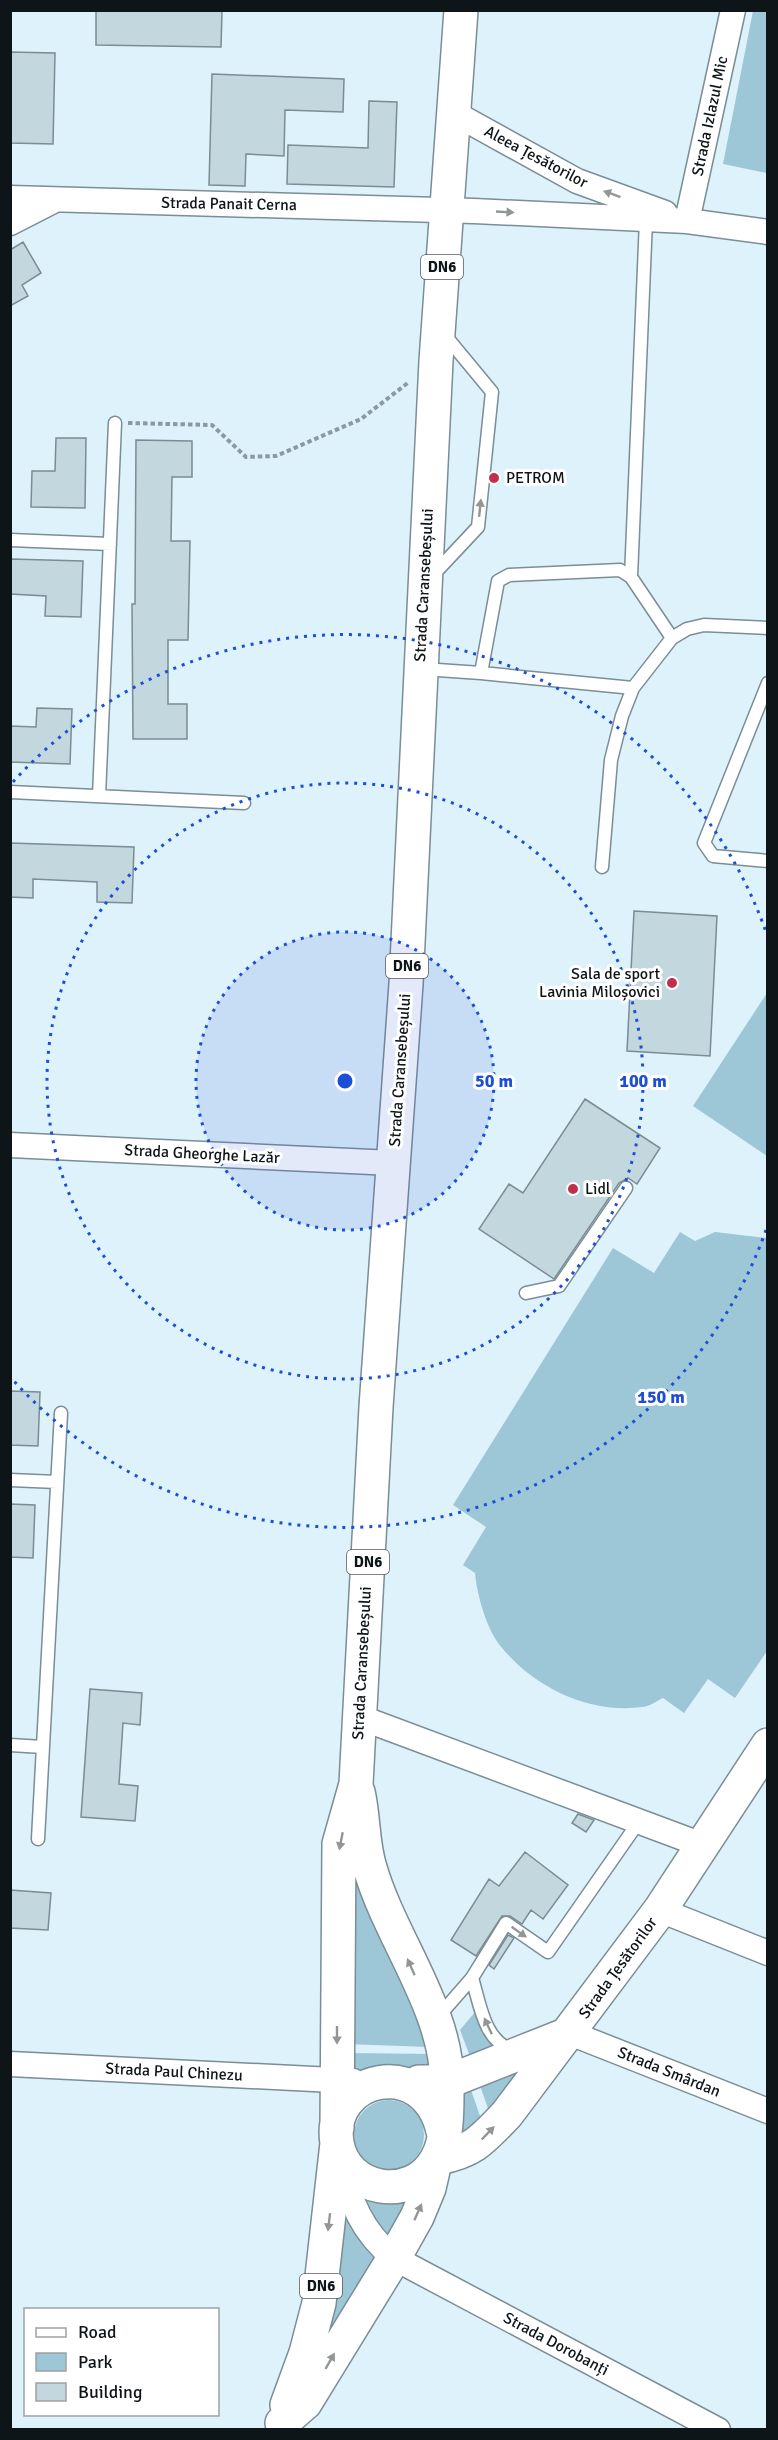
<svg xmlns="http://www.w3.org/2000/svg" width="778" height="2440" font-family="Signika,sans-serif">
<rect width="100%" height="100%" fill="#ddf2fa"/>
<path fill="#9dc6d7" d="M753,11H767V173L723,164Z
M767,993V1156L693,1106Z
M680,1232L695,1241L715,1232L767,1238V1651L735,1698L708,1679L684,1713L663,1698C656,1701 649,1707 642,1707C590,1714 536,1688 503,1649C487,1632 477,1595 475,1573L463,1565L486,1527L453,1505L613,1248L654,1273Z
M354,1858L429,2047L346,2044Z
M475,2012L498,2048L471,2059L460,2030Z
M544,2049L490,2114L477,2077Z
M345,2053L433,2054L434,2065L413,2073L348,2072Z
M468,2081L482,2122L463,2133L462,2094Z
M354 2135a35 35 0 1 1 70 0a35 35 0 1 1-70 0Z
M411,2191L389,2236L376,2221L365,2196Z
M344,2201L377,2256L334,2330L325,2326Z"/>
<path fill="#c3d7df" stroke="#7a8c94" stroke-width="1.5" d="M96,10L222,11L221,47L96,45Z
M10,52L55,53L53,144L10,143Z
M212,74L344,79L343,112L285,110L284,156L246,154L245,186L209,185Z
M369,101L397,102L394,187L287,184L288,145L368,148Z
M23,242L41,273L22,285L28,296L10,306V250Z
M56,438H86L85,508L31,507L32,471H55Z
M136,440L192,441V477H172L171,541H190L188,640H168V704H187V739H133L132,604H135Z
M10,559L83,561L81,617L45,616L46,596L10,594Z
M37,708L72,709L70,764L10,762V726L36,727Z
M10,843L134,847L132,903L97,902V882L33,879V898L10,897Z
M634,911L717,916L710,1056L627,1051Z
M585,1099L660,1148L637,1184L628,1178L619,1183L554,1279L479,1229L509,1184L523,1193Z
M10,1391L40,1392L38,1446L10,1445Z
M10,1504L35,1505L33,1558L10,1557Z
M90,1689L142,1693L140,1725L123,1723L119,1784L138,1786L135,1821L81,1817Z
M578,1814L594,1820L586,1832L572,1823Z
M525,1852L568,1885L543,1919L531,1910L522,1924L510,1916H502L476,1956L451,1940L489,1879L499,1886Z
M10,1890L51,1893L48,1930L10,1928Z
M508,1935L514,1938L494,1969L489,1965Z"/>
<g fill="none" stroke-linecap="round" stroke-linejoin="round">
<defs>
<path id="service" d="M10,540L110,544
M431,577L478,527L492,392L444,334
M631,577L646,220
M423,669L481,673L498,581L509,575L620,570L631,577L672,638
M481,673L633,688
M768,683L704,843L713,856L768,861
M10,792L244,803
M99,796L115,423
M602,867L611,760L622,716L633,688L672,638L687,629L704,625L768,628
M526,1293L559,1286L626,1188
M10,1480L57,1482
M10,1745L43,1747
M38,1839L61,1413
M472,1978C480,2004 484,2042 514,2051
M438,2017L472,1978L506,1923L548,1952L640,1820"/>
<path id="minor" d="M454,113L577,181L665,213
M10,198L474,211L687,221L768,232
M687,221L733,10
M10,223L53,201
M10,1145L393,1163
M359,1717L702,1845
M660,1910L768,1953
M570,2033L768,2111
M10,2064L353,2081
M342,2161C349,2201 362,2232 394,2258L718,2430"/>
<path id="secondary" d="M419,2082H447L568,2034
M438,2158C474,2151 482,2140 507,2114L660,1910L768,1745"/>
<path id="primary" d="M358,1792C364,1817 362,1843 370,1868C390,1938 448,2010 447,2085C447,2107 448,2141 436,2160C412,2203 345,2192 337,2143C326,2077 425,2052 443,2131
M337,2128L339,1844L356,1784L376,1407L406,984L436,361L461,10
M287,2405L306,2353L319,2303L337,2143
M282,2423L305,2403L394,2258L417,2217L429,2188L435,2162"/>
</defs>
<use href="#service" stroke="#7b8d95" stroke-width="15"/>
<use href="#minor" stroke="#7b8d95" stroke-width="27"/>
<use href="#secondary" stroke="#7b8d95" stroke-width="36"/>
<use href="#primary" stroke="#7b8d95" stroke-width="36"/>
<path stroke="#8a9aa0" stroke-width="4" stroke-dasharray="4.5 3" stroke-linecap="butt" d="M128,423L212,425L246,457L276,456L361,419L409,382"/>
<use href="#service" stroke="#fff" stroke-width="12"/>
<use href="#minor" stroke="#fff" stroke-width="24"/>
<use href="#secondary" stroke="#fff" stroke-width="33"/>
<use href="#primary" stroke="#fff" stroke-width="33"/>
</g>
<defs><path id="oneway-solid" d="M-6-.8H1V-3.2L6.5 0L1 3.2V.8H-6Z" transform="scale(1.5)"/></defs>
<g fill="#939697">
<use href="#oneway-solid" transform="translate(612 194) rotate(-160)"/>
<use href="#oneway-solid" transform="translate(505 212) rotate(3)"/>
<use href="#oneway-solid" transform="translate(480 508) rotate(-84)"/>
<use href="#oneway-solid" transform="translate(341 1841) rotate(101)"/>
<use href="#oneway-solid" transform="translate(519 1932) rotate(35)"/>
<use href="#oneway-solid" transform="translate(411 1967) rotate(-114)"/>
<use href="#oneway-solid" transform="translate(488 2026) rotate(-115)"/>
<use href="#oneway-solid" transform="translate(337 2035) rotate(90)"/>
<use href="#oneway-solid" transform="translate(488 2133) rotate(-46)"/>
<use href="#oneway-solid" transform="translate(418 2212) rotate(-66)"/>
<use href="#oneway-solid" transform="translate(329 2222) rotate(97)"/>
<use href="#oneway-solid" transform="translate(330 2361) rotate(-60)"/>
</g>
<circle cx="345" cy="1081" r="149" fill="#1d4ed8" fill-opacity=".12"/>
<g fill="none" stroke="#1d4ed8" stroke-width="3" stroke-dasharray="3 6">
<circle cx="345" cy="1081" r="149"/>
<circle cx="345" cy="1081" r="298"/>
<path d="M766 1230A447 447 0 0 1 13 1380M13 782A447 447 0 0 1 766 932"/>
</g>
<g fill="#c0304d" stroke="#fff" stroke-width="2">
<circle cx="494" cy="478" r="6"/>
<circle cx="672" cy="983" r="6"/>
<circle cx="573" cy="1189" r="6"/>
</g>
<g text-anchor="middle" dominant-baseline="central" stroke-width="6" stroke-linejoin="round" paint-order="stroke">
<g fill="#fff" stroke="#565b5d" stroke-width="1.5">
<rect x="421" y="255" width="42" height="24" rx="4.5"/>
<rect x="386" y="954" width="42" height="24" rx="4.5"/>
<rect x="347" y="1550" width="42" height="24" rx="4.5"/>
<rect x="300" y="2274" width="42" height="24" rx="4.5"/>
</g>
<g font-size="15" font-weight="bold" fill="#0e1518">
<text x="442" y="267">DN6</text>
<text x="407" y="966">DN6</text>
<text x="368" y="1562">DN6</text>
<text x="321" y="2286">DN6</text>
</g>
<g font-size="16" fill="#0e1518" stroke="#fff">
<text transform="translate(710 116) rotate(-78)">Strada Izlazul Mic</text>
<text transform="translate(536 157) rotate(28)">Aleea Țesătorilor</text>
<text transform="translate(229 204) rotate(1)">Strada Panait Cerna</text>
<text transform="translate(424 585) rotate(-87)">Strada Caransebeșului</text>
<text transform="translate(400 1070) rotate(-86)">Strada Caransebeșului</text>
<text transform="translate(202 1154) rotate(3)">Strada Gheorghe Lazăr</text>
<text transform="translate(362 1663) rotate(-87)">Strada Caransebeșului</text>
<text transform="translate(618 1968) rotate(-54)">Strada Țesătorilor</text>
<text transform="translate(174 2072) rotate(3)">Strada Paul Chinezu</text>
<text transform="translate(669 2072) rotate(22)">Strada Smârdan</text>
<text transform="translate(556 2344) rotate(28)">Strada Dorobanți</text>
</g>
<g font-size="16" fill="#0e1518" stroke="#fff" text-anchor="start">
<text x="506" y="478">PETROM</text>
<text x="660" y="974" text-anchor="end">Sala de sport<tspan x="660" dy="18">Lavinia Miloșovici</tspan></text>
<text x="585" y="1189">Lidl</text>
</g>
</g>
<circle cx="345" cy="1081" r="9" fill="#1d4ed8" stroke="#fff" stroke-width="3"/>
<g font-size="18" text-anchor="middle" font-weight="bold" fill="#1d4ed8" stroke="#fff" stroke-width="6" stroke-linejoin="round" paint-order="stroke">
<text x="494" y="1087">50 m</text>
<text x="643" y="1087">100 m</text>
<text x="661" y="1403">150 m</text>
</g>
<rect width="778" height="2440" fill="none" stroke="#0e1518" stroke-width="24"/>
<rect x="24" y="2308" width="195" height="108" fill="#ffffff" stroke="#9fa1a3" stroke-width="1.5"/>
<rect x="36" y="2328" width="30" height="9" fill="#ffffff" stroke="#9fa1a3" stroke-width="1.5"/>
<text x="78" y="2338" font-size="18" fill="#0e1518">Road</text>
<rect x="36" y="2353" width="30" height="18" fill="#9dc6d7" stroke="#9fa1a3" stroke-width="1.5"/>
<text x="78" y="2368" font-size="18" fill="#0e1518">Park</text>
<rect x="36" y="2383" width="30" height="18" fill="#c3d7df" stroke="#9fa1a3" stroke-width="1.5"/>
<text x="78" y="2398" font-size="18" fill="#0e1518">Building</text>
</svg>
